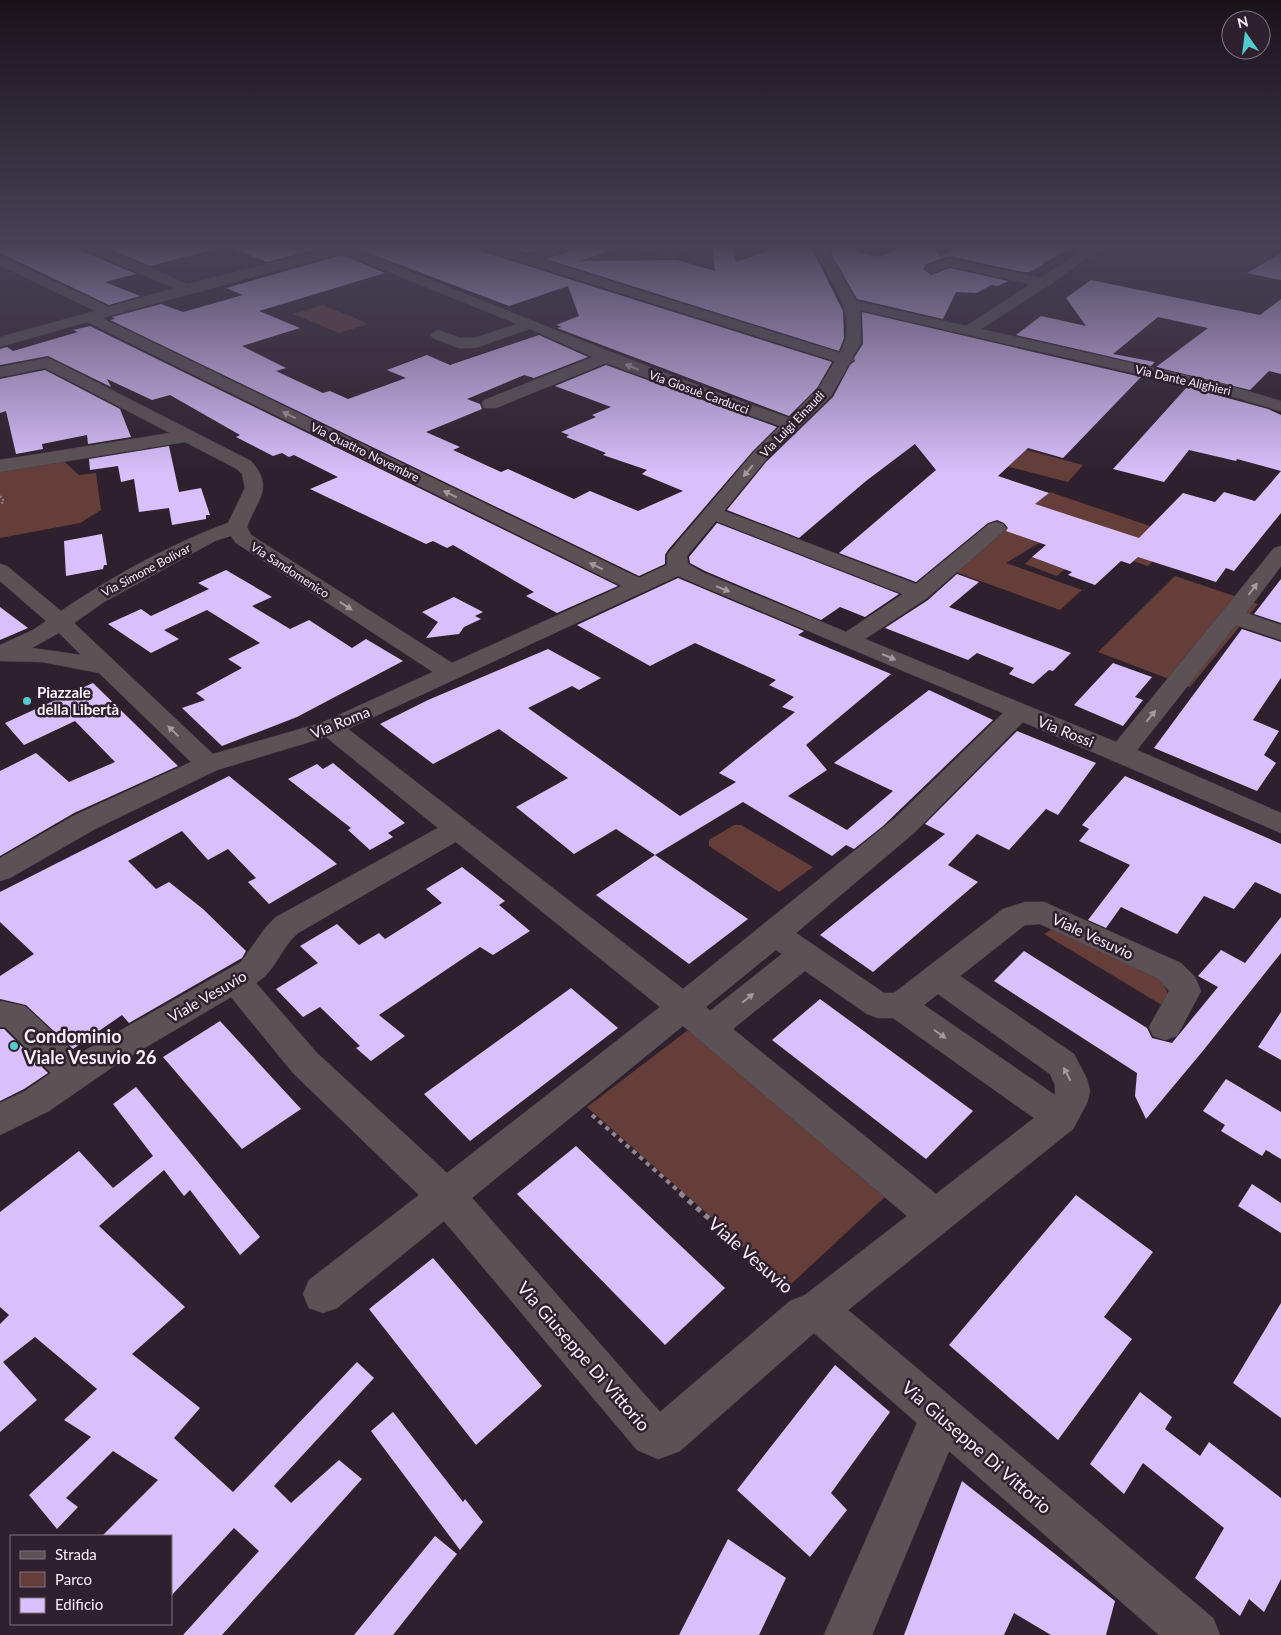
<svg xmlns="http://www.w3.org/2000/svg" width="1281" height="1635" font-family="Lato,sans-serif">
<rect width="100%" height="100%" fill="#2f202d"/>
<path fill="#653e3a" d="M639,244H668L691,250L670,258L631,246Z
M323,305L369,324L339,333L293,314Z
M1011,446L1083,465L1068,482L994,463Z
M58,456L79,475L96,473L101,510L80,523L0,538V459Z
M1050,492L1179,536L1148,566L1133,561L1145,550L1037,525L1023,537L1039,543L1006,563L1082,590L1060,610L953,571Z
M1032,557L1065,569L1057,576L1025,564Z
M1175,576L1258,604L1190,687L1098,652Z
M734,825H741L813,867L779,892L709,846V840Z
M1052,929L1158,978C1167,988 1170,994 1165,1007L1044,934Z
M692,1027L889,1193L789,1286L587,1107Z"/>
<path fill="#d9bffc" d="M0,244H75L77,249L136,274L105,282L140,296L109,305L0,253Z
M97,244H210L211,250L150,266Z
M223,244H322L325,247L267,262Z
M356,244H472L474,249L832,362L817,388L789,416L557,328L562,327L556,325L579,316L568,286L509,306L358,249Z
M497,244H555L527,253Z
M579,244H621V247L580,261L677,260L715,271L712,244H732L736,262L788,244L812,249L843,311L844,338L839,351L546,259L577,249Z
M831,244H854L857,252L881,257L906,244L933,249L941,256L965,244H1075L1030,272H1023L949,256L926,264L923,269L931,275L950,268L1008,281L998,286L991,285L977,293L956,292L943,319L857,299L832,255Z
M1281,253V280L1247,273Z
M342,255L385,273L259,311L300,328L242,346L286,368L276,371L323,393L330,391L348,399L406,378L387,370L427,355L450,365L539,335L588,357L534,378L524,375L467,399L480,404L482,409L426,432L460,447L453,450L501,472L508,469L574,499L590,491L638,511L683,491L642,474L647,470L603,455L606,453L566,437L569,435L561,432L596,417L592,415L611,407L555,386L606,365L777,427L752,452L668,550L665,555V564L639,576L110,320L115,319L112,317L161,304L183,312L243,295L226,288Z
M1091,280L1260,315L1281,299V374L1269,371L1250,390L1156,367L1208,328L1158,317L1113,354L1155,362L1151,366L1016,335L1041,316L1086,326L1066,298Z
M862,312L1141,377L1063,458L1028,448L998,476L1049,493L1035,504L1139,538L1183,493L1215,502L1224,492L1255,501L1281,471V513L1234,571L1226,568L1216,582L1138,557L1130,564L1121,561L1095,585L1068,575L1072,572L1032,557L1046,545L1006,531L1008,528L1004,523L997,520L988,523L916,582L839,553L936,470L915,444L866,481L799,538L727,510L766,462L833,397L850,365L855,361L854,358L863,344Z
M90,326L618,586L557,613L526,596L534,592L453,545L447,548L433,541L426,544L310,489L338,477L294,455L289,457L282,453L273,456L236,437L240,435L170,395L152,400L107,379L111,387L48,356L0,365V349L7,347L13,351L78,332L73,330Z
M45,370L120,409L131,437L88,444L87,435L42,444L43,449L16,454L6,411L0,413V379Z
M1187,387L1268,409L1281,415V471L1237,459L1236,461L1189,450L1164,482L1113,469Z
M169,446L179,492L201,488L210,515H206V519L172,525L169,508L139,512L134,479L121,482L118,466L90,470L89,459Z
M717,523L899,594L865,617L840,607L821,620L705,571L690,563L689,557Z
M102,534L107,565H104L103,569L66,576L64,541Z
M226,570L272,597L252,606L290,629L309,620L352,648L366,639L403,661L297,717L222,746L182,708L205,700L196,693L242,668L228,659L260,643L207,610L164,630L179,639L151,653L108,624L141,609L151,616L209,589L198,583Z
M957,574L979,582L949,607L1071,653L1053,671L1049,670L1033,684L1009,674L1014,668L977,653L968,660L885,628L928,600Z
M678,578L804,631L798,635L891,674L806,745L827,770L788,796L847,830L893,791L834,763L929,690L993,720L883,826L854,849L846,845L832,856L743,802L655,855L616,829L574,854L516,807L568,778L499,729L433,764L380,724L428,700L548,649L601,678L579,690L572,686L528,708L680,816L736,782L719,773L795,712L782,707L794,697L769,685L776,680L695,643L650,666L577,625Z
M1281,579V623L1254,614Z
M454,597L483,612L475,616L481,619L464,627L459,634L426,638L438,622L422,612Z
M0,607L28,628L0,640Z
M1242,629L1281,642V678L1253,720L1279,731L1264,755L1276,763L1257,791L1154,748Z
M1113,663L1152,677L1135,697L1143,700L1123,726L1074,705Z
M93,683L178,766L74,813L0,856V771L36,753L69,782L115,762L75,721L24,745L5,723Z
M1017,731L1096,763L1058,815L1046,809L1009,850L977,834L948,865L978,882L873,972L820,935L945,834L925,824Z
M333,763L405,823L388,833L393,837L370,850L348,830L351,828L288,779L317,764L323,769Z
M229,776L337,864L269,904L248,882L256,878L228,849L208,860L182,831L128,861L156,889L169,882L203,909L246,951L242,958L129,1023L122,1015L73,1049L26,1005L0,999V976L34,954L0,922V892Z
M1125,776L1281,844V894L1255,882L1234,909L1204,896L1177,934L1121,907L1106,928L1088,920L1130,865L1079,841L1089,829L1082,825Z
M655,855L748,919L689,964L596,895Z
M462,867L505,901L499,905L530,931L493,955L480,947L379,1015L405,1036L371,1061L356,1048L360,1046L320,1007L303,1017L276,989L318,963L300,946L337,924L359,945L379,933L385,939L442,903L426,889Z
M1281,917V953L1202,1052L1146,1119L1135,1096L1137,1073L994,981L1024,951L1147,1028L1152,1038L1172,1043L1218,987L1198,976L1221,950L1245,963Z
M571,988L618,1028L470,1141L424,1094Z
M820,999L973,1111L926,1159L772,1040Z
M1281,1012V1060L1258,1047Z
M220,1021L301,1109L242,1149L163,1057Z
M0,1029H4L48,1073L24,1089L0,1101Z
M1226,1079L1281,1112V1159L1266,1150L1262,1156L1221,1131L1225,1125L1203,1111Z
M136,1087L260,1237L240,1255L190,1190L184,1196L164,1170L99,1226L185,1307L132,1354L200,1408L174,1438L233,1492L357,1362L374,1378L274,1486L291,1503L339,1460L362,1479L222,1635H183L259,1551L234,1528L171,1596V1536H102L158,1480L113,1451L66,1498L78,1507L57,1529L29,1495L91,1437L64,1420L97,1389L35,1337L3,1362L37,1400L0,1432V1324L9,1315L0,1307V1212L79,1151L113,1188L153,1156L113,1104Z
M576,1146L725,1288L665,1345L517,1194Z
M1252,1184L1281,1203V1233L1238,1206Z
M1076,1195L1153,1252L1104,1317L1132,1339L1058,1440L949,1345Z
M433,1258L542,1386L476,1445L369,1309Z
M1281,1303V1418L1233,1383Z
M835,1365L890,1412L831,1493L847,1510L810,1557L737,1490Z
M1140,1392L1172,1417L1165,1429L1200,1456L1209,1442L1281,1498V1579L1264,1612L1249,1599L1240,1616L1195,1578L1224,1528L1143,1463L1124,1494L1090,1464Z
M393,1412L463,1502L465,1499L483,1522L460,1550L371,1431Z
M962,1481L1115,1601L1106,1635H1051L1014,1613L1004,1635H904Z
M435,1536L457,1554L393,1635H354Z
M728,1539L786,1578L759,1635H679Z"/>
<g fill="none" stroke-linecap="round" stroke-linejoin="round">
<defs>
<path id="minor" d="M77,244H93L188,284L330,248L324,244H353L357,247L356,250C500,307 642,367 789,418L818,389L835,361L475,247L474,244H492L527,255L560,244H577L576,247L540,259L840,353C862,314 826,278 812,244H824L856,301L966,326L1030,284L950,266L932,273L925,269L927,266L949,258L1040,278L1093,244H1107L1048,286L981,329L1220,383L1281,401V411L1216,392L860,310L861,343L852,358L854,360L849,364L831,396L765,461L724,511L916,584L989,524L996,522L1003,524L1006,528L1003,532L927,598L865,639L1116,742L1274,548L1281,546V566L1246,613L1281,625V640L1236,625L1137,750L1281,813V833L1023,722L915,832L796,933L884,993H894L1003,909L1025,902H1044L1181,963L1195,977L1201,991L1177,1036L1165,1040L1153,1036L1149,1027L1169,991L1159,979L1040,924L1025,925L960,976L1074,1054L1087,1079L1090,1091L1087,1103L1073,1129L848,1310L1213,1618L1220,1635H1159L949,1451L872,1635H824L917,1423L814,1333L680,1451L658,1459L637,1450L444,1221L337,1308L323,1313L309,1308L303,1294L309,1280L419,1195L293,1073L231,997L114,1066L49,1111L0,1135V1103L25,1091L51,1073L5,1027H0V1001L25,1006L77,1055L241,962L266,927L276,917L438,828L326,737L217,770L95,829L10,878L0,881V858L75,815L191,762L99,673L42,662L0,661V645L33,630L46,621L0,581V564L7,566L61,611C108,579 174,542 228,523L245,488L242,474L237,469L185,442L0,472V460L170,433L45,368L0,377V367L47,358L53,360L251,461C275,488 257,499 247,527L251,535L452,663L622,586L87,322L0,347V337L95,311L0,265V256L109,307L174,288L78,247ZM342,253L517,324L474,338H461L438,330L430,335L433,338L459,348H475L530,329L593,357L484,400L482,404L484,408H496L606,363L780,426L753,453L670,551L667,555V565L639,578L102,318ZM716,521L903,594L846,632L704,573L688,564L687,556ZM231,536L236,543L433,672L321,723L213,754L74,623L104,602L215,541ZM678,576L1003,713L895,818L683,989L348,729ZM59,633L81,655L32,648ZM456,842L660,1007L447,1173L317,1053L256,983C276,971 281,947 298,933ZM776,950L782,954L710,1011L706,1007ZM805,971L867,1014L878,1018H893L1034,1118L936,1194L733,1029ZM938,994L1050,1074L1055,1085V1095L924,1005ZM683,1026L907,1216L805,1295L790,1301L660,1412L472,1198Z"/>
</defs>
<use href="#minor" stroke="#4b3d4a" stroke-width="1"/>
<path stroke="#91848f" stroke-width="2" stroke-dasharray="2 2" stroke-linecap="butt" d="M0,496L4,501L0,505"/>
<path stroke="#91848f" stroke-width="4" stroke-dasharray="4.5 4.5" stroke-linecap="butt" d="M592,1115L682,1194"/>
<path stroke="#91848f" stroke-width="5" stroke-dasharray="5.5 5.5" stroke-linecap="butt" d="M680,1193L790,1290"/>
<use href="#minor" fill="#5c5255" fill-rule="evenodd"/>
</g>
<defs><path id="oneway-solid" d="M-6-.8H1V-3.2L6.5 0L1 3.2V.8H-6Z" transform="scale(1.25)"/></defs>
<g fill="#a3999f">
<use href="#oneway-solid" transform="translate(632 367) rotate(-158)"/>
<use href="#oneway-solid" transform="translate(289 415) rotate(-154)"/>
<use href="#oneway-solid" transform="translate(748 471) rotate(130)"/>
<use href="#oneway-solid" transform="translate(450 494) rotate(-154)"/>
<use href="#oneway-solid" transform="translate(596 566) rotate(-154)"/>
<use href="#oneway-solid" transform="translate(723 589) rotate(22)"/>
<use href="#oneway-solid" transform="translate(1253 589) rotate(-53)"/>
<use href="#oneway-solid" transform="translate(346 606) rotate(33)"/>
<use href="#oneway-solid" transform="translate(889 657) rotate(23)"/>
<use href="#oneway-solid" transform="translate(1151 716) rotate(-51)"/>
<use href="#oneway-solid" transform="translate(173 731) rotate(-136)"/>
<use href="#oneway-solid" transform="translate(748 998) rotate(-39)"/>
<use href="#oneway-solid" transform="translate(940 1034) rotate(35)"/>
<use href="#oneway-solid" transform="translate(1067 1074) rotate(-118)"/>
</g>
<linearGradient id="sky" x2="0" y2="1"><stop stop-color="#1a1219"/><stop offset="0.52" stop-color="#474257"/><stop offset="1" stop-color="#474257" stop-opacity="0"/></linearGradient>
<rect width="1281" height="473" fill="url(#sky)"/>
<g fill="#52cdce" stroke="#2f202d" stroke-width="2">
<circle cx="27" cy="701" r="5"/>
<circle cx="14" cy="1046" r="5"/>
</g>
<g text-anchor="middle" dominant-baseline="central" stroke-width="5" stroke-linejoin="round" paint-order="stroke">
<g font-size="12" fill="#faf0f9" stroke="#2f202d">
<text transform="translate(1183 380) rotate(13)">Via Dante Alighieri</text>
<text transform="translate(699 392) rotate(20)">Via Giosuè Carducci</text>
<text transform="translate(792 424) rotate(-46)">Via Luigi Einaudi</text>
<text transform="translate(365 452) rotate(26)">Via Quattro Novembre</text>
<text transform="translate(146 570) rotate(-28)">Via Simone Bolivar</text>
<text transform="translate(290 570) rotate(33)">Via Sandomenico</text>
</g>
<g font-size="15" font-weight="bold" fill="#faf0f9" stroke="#2f202d" text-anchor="start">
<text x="37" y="692">Piazzale<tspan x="37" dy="17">della Libertà</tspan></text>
</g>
<g font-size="15" fill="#faf0f9" stroke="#2f202d">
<text transform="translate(340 722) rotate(-22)">Via Roma</text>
<text transform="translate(1066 731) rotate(22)">Via Rossi</text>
<text transform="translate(1093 936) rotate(25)">Viale Vesuvio</text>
<text transform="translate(207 996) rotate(-30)">Viale Vesuvio</text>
</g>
<g font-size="18" font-weight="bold" fill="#faf0f9" stroke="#2f202d" text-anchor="start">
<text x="24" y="1036">Condominio<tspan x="24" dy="21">Viale Vesuvio 26</tspan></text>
</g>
<g font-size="18" fill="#faf0f9" stroke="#2f202d">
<text transform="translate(751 1255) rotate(41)">Viale Vesuvio</text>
<text transform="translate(584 1356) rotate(49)">Via Giuseppe Di Vittorio</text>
<text transform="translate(977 1447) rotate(41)">Via Giuseppe Di Vittorio</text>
</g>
</g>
<rect x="10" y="1535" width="162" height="90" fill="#2f202d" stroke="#80737f"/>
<rect x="20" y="1551" width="25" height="8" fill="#5c5255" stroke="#80737f"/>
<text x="55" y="1560" font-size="15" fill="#faf0f9">Strada</text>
<rect x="20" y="1572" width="25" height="15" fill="#653e3a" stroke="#80737f"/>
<text x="55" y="1585" font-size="15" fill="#faf0f9">Parco</text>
<rect x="20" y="1598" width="25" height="15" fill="#d9bffc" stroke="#80737f"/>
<text x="55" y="1610" font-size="15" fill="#faf0f9">Edificio</text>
<g transform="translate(1246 35) rotate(346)"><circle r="24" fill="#2f202d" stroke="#80737f"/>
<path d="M0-4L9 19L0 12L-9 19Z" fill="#52cdce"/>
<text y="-8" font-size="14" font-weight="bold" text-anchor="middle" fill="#faf0f9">N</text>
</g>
</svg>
